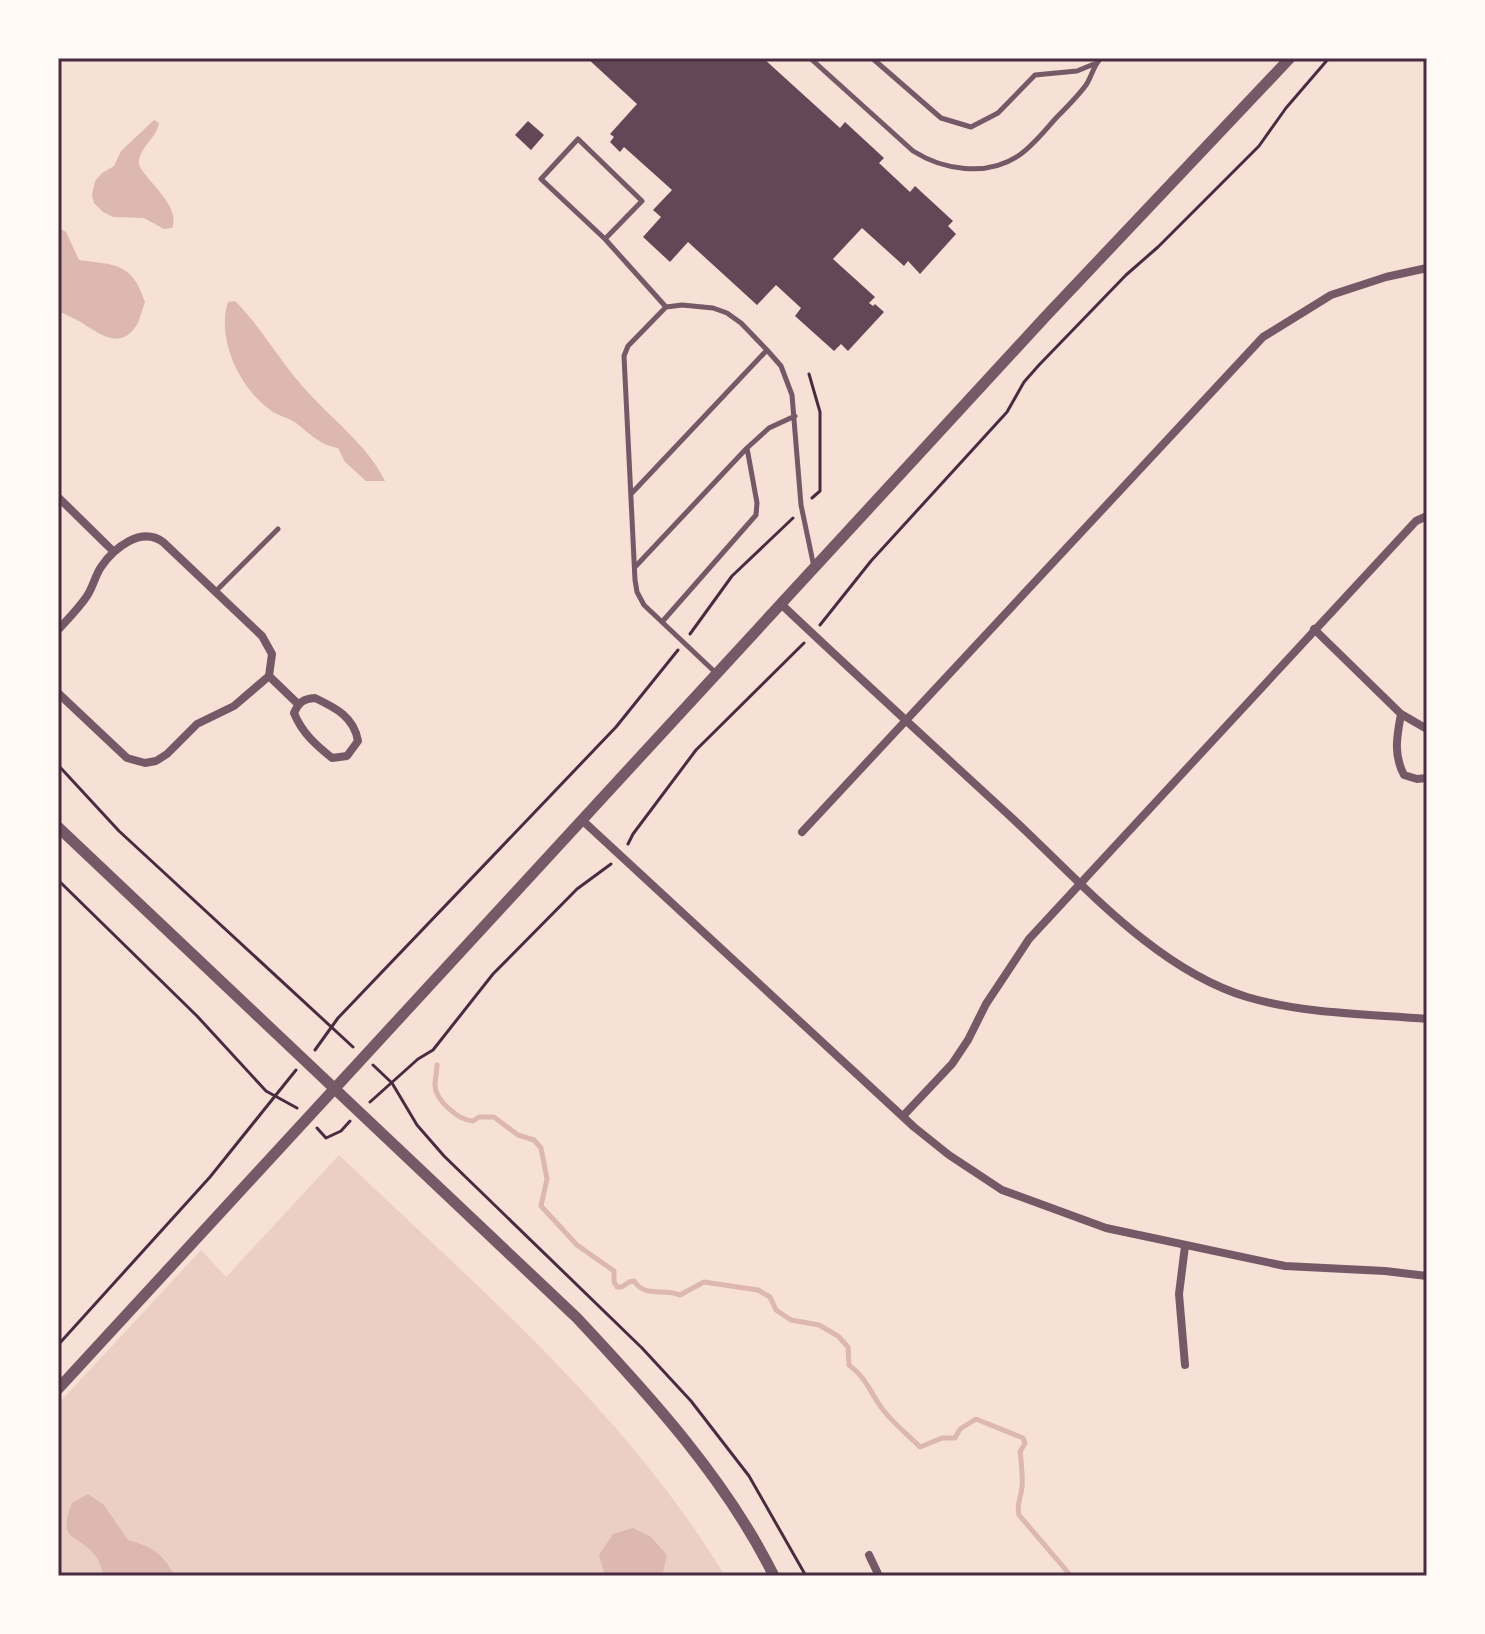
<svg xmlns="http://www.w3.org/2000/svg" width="1485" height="1634" font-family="'Golos Text',sans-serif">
<rect width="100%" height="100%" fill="#f7e1d7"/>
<path fill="#ebcfc5" d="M339,1155C477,1287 625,1411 725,1576H58V1404L201,1250L226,1277Z"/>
<path fill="#dcb8b0" d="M154,120L159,123C156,140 138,147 139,165C148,183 181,206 172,228L164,229L144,218L113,217L103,212L94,203L92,195L95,181L102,173L114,166L121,151Z
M58,227L66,232L79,260C117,265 132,263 145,302C142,310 140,320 136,326C118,354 93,328 75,319C69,316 64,314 58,311Z
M235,301C262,328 279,360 304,388C330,418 367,444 385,481H366L345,462L338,448C320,445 310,434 296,423C289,418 280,416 273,412C240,390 216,339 228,302Z
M88,1494L104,1505L128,1540C153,1547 162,1553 175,1576H104C102,1570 100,1563 97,1558C78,1531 56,1545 72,1503Z
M633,1528L651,1537L667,1555L662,1576H605L599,1555L613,1534Z"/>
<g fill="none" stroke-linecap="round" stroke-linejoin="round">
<path stroke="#dcb8b0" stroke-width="5" d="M437,1065C437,1071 435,1079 435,1085C435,1100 458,1120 473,1121L479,1117H494L518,1135L534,1140L541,1148L547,1179L541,1206L577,1245L614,1271V1282L617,1287H622L629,1282L634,1281C645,1298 664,1288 680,1295L704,1282L758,1290L770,1297L776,1310L791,1320L819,1325L838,1336L848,1347L849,1365C867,1378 871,1395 884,1411C895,1425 908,1435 920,1447L942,1438H955L960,1429L976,1419L1023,1438L1025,1443L1020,1452C1021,1456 1023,1484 1022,1487C1021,1499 1016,1504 1019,1515L1071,1576"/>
</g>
<path fill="#644757" d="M587,58H763L840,128L845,122L884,158L879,163L910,192L915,186L953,221L948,226L956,234L920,274L908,261L904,266L862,228L833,259L875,297L869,303L873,306L875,304L884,312L848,351L841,344L834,351L795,316L801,308L776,285L757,305L688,242L670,262L643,237L661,217L653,210L672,190L624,147L620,152L610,142L614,137L610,134L637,104Z
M528,121L544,135L531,150L515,135Z"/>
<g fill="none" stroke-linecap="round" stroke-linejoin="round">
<path stroke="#4a2c40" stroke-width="3" d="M809,374L820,412V491L812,498
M820,625L871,561L1007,412L1024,382L1039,365L1126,275L1158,247L1259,146L1286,108L1329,58
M690,634L732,576L793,518
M58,765L119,831L353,1047
M628,844L633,834L696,750L804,643
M58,880L197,1016L266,1091L297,1108
M315,1050L338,1018L616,727L678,650
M373,1065L392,1083L417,1125L444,1156L642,1348L691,1401L749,1476L806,1576
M370,1102L418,1059L433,1050L493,974L577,889L611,864
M317,1128L326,1138L341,1131L350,1121
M58,1345L210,1177L296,1070"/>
<path stroke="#755966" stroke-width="5" d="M810,58L913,151C943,170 986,177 1018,156C1033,146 1045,130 1057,117C1067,107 1078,96 1086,85C1092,76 1093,66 1101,58
M872,58L941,118L971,127L998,113L1035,75L1077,71L1094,64
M605,239L642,201L578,139L541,179L605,239L666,307
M631,494L767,350
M635,567L746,449
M216,591L278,529
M662,622L756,515L757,503L747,448L769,428L795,416
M716,673L644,605L637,592L635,580L624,356L628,346L666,307L682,305L713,308L727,313L741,323L767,350L781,366L792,395L801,505L814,567"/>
<path stroke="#755966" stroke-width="8" d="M58,497L114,552
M781,604C857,676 935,747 1012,818C1081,882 1155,969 1247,997C1304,1014 1368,1014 1427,1019
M1314,629L1401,714L1427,729
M58,630C68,619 79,608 87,596C93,587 95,576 101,567C114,548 141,526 163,542L262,636L272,654L269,676L298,704
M58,693L127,758L145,763L156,761L167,754L197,724L234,706L269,676
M315,698C336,708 354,717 358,741L347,756L332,758C316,745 302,733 294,713C299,702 303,699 315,698Z
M1401,714C1397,736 1393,754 1404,775L1417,779L1427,778
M582,820L914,1127L949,1155L1002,1190L1106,1228L1285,1266L1385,1271L1427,1276
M802,832L1263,337L1331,295L1386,277L1427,268
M903,1116L952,1064L968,1040L986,1004L1029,939L1416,521L1427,516
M1185,1246L1179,1294L1185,1365
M869,1555L879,1576"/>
<path stroke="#755966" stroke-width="11" d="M58,827L577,1318C650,1396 726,1479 774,1576
M58,1389L1046,316L1290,58"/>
</g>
<rect width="1485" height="1634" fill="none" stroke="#fffaf5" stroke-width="120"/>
<rect x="60" y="60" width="1365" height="1514" fill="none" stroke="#4a2c40" stroke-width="3"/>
</svg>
